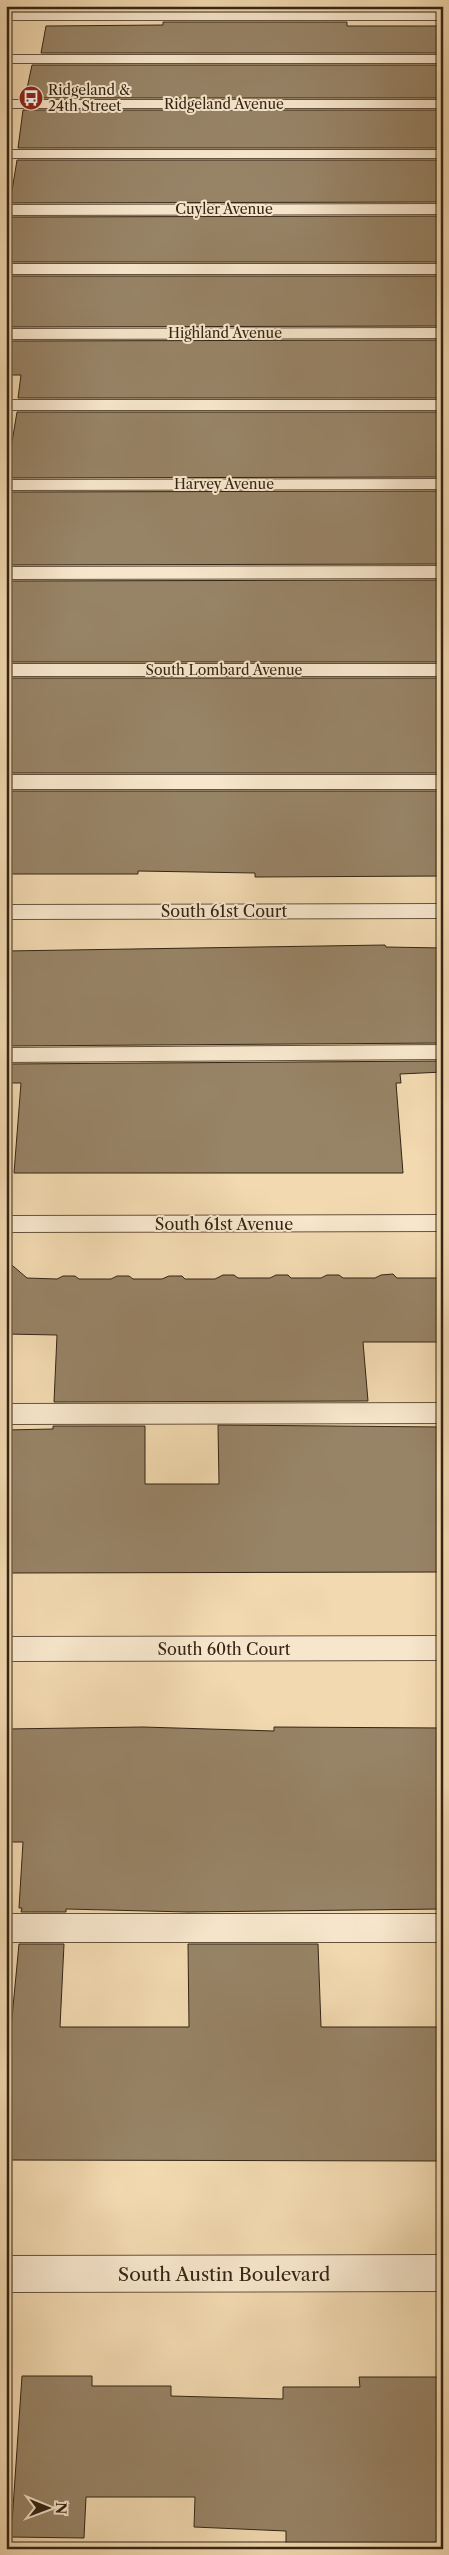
<svg xmlns="http://www.w3.org/2000/svg" width="449" height="2555" font-family="'Libre Caslon Text',serif">
<rect width="100%" height="100%" fill="#f2d9b0"/>
<filter id="stains"><feTurbulence type="fractalNoise" baseFrequency=".004" numOctaves="4"/><feColorMatrix values="0 0 0 0 .2 0 0 0 0 .09 0 0 0 0 .02 0 0 0 .5 -.17"/></filter>
<radialGradient id="worn" r=".72"><stop offset=".6" stop-color="#630" stop-opacity="0"/><stop offset="1" stop-color="#630" stop-opacity=".3"/></radialGradient>
<path fill="#978366" stroke="#342515" d="M165,6H345V10H164Z
M163,22H347V26H443V53H41L46,26L163,25Z
M32,65H443V98H25Z
M23,110H443V148H18Z
M17,160H443V202L10,203Z
M443,216V262H6L8,217Z
M6,276H443V326L6,327Z
M443,340V398H18L21,375H6V341Z
M17,412H440L443,428V477L6,478Z
M443,491V564L6,565V492Z
M443,580V662H6V581Z
M6,678H443V773H6Z
M6,791H443V876L255,877V873L138,871V874H6Z
M385,945L386,947L443,948V1043L6,1046V951Z
M443,1061V1072L400,1074L401,1083H396L403,1173H14L21,1083H6V1064Z
M6,1260L27,1278L57,1279L63,1276H75L79,1279H111L117,1276H129L133,1279H162L169,1276H182L185,1279H215L223,1275H234L238,1278H270L276,1275H288L291,1278H321L327,1275H339L343,1278H375L381,1275L393,1274L397,1278H443V1342H363L368,1401L54,1402L57,1335L6,1334Z
M218,1425L443,1427V1572L6,1573V1430L53,1429V1426H145V1484H219Z
M143,1727L274,1731V1727L443,1728V1909L188,1912L66,1909V1912H21L22,1908H19L23,1842H6V1729Z
M19,1944H64L60,2027H189L188,1944H318L321,2027H443V2161L6,2160V2028H11Z
M22,2376H92V2386H171V2396L283,2399V2387H360L359,2377H443V2544L286,2546V2531L194,2527L195,2497H86L84,2538L11,2537Z"/>
<g fill="none" stroke-linecap="round" stroke-linejoin="round">
<defs>
<path id="minor" d="M6,12H443V20H6Z
M6,55H443V63H6Z
M6,100H443V108H6Z
M6,150H443V158H6Z
M443,204V214L6,215V205Z
M6,264H443V274H6Z
M443,328V338L6,339V329Z
M6,400H443V410H6Z
M443,479V489L6,490V480Z
M443,566V578L6,579V567Z
M6,664H443V676H6Z
M6,775H443V789H6Z
M443,904V918L6,919V905Z
M443,1045V1059L6,1062V1048Z
M443,1215V1231L6,1232V1216Z
M443,1403V1423L6,1424V1404Z
M443,1636V1660L6,1661V1637Z
M6,1914H443V1942H6Z
M443,2255V2291L6,2292V2256Z"/>
</defs>
<use href="#minor" stroke="#64523c" stroke-width="2"/>
<use href="#minor" fill="#f7e6cc" fill-rule="evenodd"/>
</g>
<defs>
<symbol id="bus-disc" viewBox="-11 -11 22 22"><circle r="9.5" fill="#8f2418" stroke="#f7e6cc"/><path d="M-5-6H5V4H4V6H2V4H-2V6H-4V4H-5ZM-3.5-4V0h7V-4ZM-3.5 1.2v1.5H-2V1.2ZM2 1.2v1.5H3.5V1.2Z" fill="#fff"/></symbol>
</defs>
<g fill-rule="evenodd">
<use href="#bus-disc" x="17" y="84" width="28" height="28"/>
</g>
<g text-anchor="middle" dominant-baseline="central" stroke-width="4" stroke-linejoin="round" paint-order="stroke">
<g font-size="14" fill="#342515" stroke="#f7e6cc" text-anchor="start">
<text x="48" y="90">Ridgeland &amp;<tspan x="48" dy="16">24th Street</tspan></text>
</g>
<g font-size="14" fill="#342515" stroke="#f7e6cc">
<text x="224" y="104">Ridgeland Avenue</text>
<text x="224" y="209">Cuyler Avenue</text>
<text x="225" y="333">Highland Avenue</text>
<text x="224" y="484">Harvey Avenue</text>
<text x="224" y="670">South Lombard Avenue</text>
</g>
<g font-size="16" fill="#342515" stroke="#f7e6cc">
<text x="224" y="911">South 61st Court</text>
<text x="224" y="1224">South 61st Avenue</text>
<text x="224" y="1649">South 60th Court</text>
</g>
<g font-size="19" fill="#342515" stroke="#f7e6cc">
<text x="224" y="2274">South Austin Boulevard</text>
</g>
</g>
<rect width="449" height="2555" fill="none" stroke="#f2d9b0" stroke-width="25"/>
<rect x="8" y="8" width="434" height="2540" fill="none" stroke="#342515" stroke-width="2.5"/>
<rect x="12" y="12" width="424" height="2530" fill="none" stroke="#342515"/>
<g transform="translate(48 2508) rotate(91)" stroke="#f7e6cc" stroke-width="4" paint-order="stroke">
<path d="M0-4L9 19L0 12L-9 19Z" fill="#342515"/>
<text y="-8" font-size="14" font-weight="bold" text-anchor="middle" fill="#342515">N</text>
</g>
<rect width="100%" height="100%" filter="url(#stains)"/>
<rect width="100%" height="100%" fill="url(#worn)"/>
</svg>
